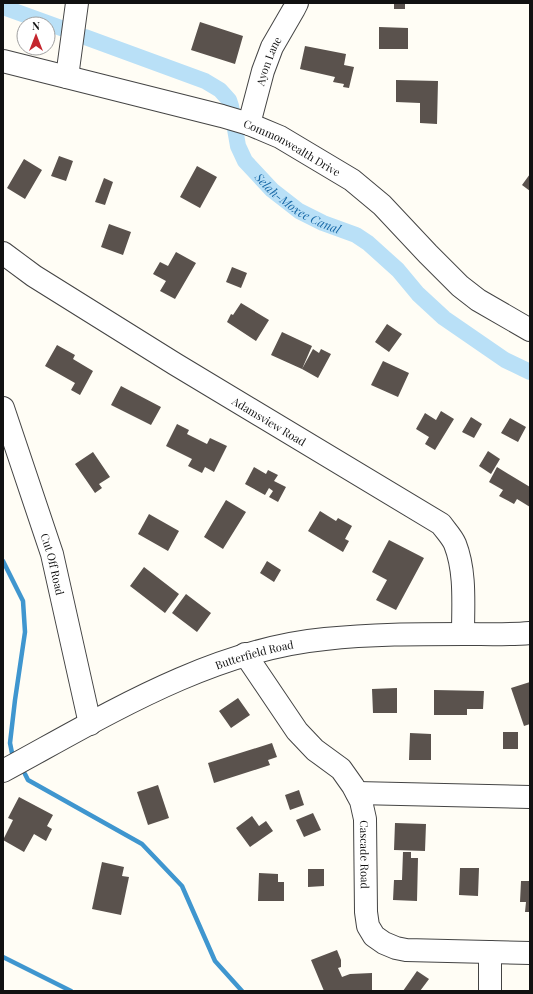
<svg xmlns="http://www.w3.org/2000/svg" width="533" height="994" font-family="'Playfair Display',serif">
<rect width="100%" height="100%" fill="#fffdf5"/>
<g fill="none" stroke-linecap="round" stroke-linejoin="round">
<path stroke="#3f96cf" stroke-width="4.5" d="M3,561L23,601L25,632L15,700L10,743L12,753
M25,774L28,780L142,844L182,886L215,961L242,991
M3,957L71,991"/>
<g stroke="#b9e0f7" stroke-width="16">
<path d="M3,7L61,28"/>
<path id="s1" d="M85,37L205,81L220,90L229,100L231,106L238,146L245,161L272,190L299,211L323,223L356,235L368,243L398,270L418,294L444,318L505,360L530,372"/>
</g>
</g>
<path fill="#5a524d" d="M394,3H405V9H394Z
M200,22L243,36L235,64L191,50Z
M379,27L408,28V49H379Z
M305,46L346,54L344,65L354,67L349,88L343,87L344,84L333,82L335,77L300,69Z
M396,80L438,81L437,124L420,123V103L396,102Z
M59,156L73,161L66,181L51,176Z
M24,159L42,170L25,199L7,188Z
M197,166L217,177L200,208L180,197Z
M530,174V191L522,185Z
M104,178L113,182L105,205L95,202Z
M109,224L131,232L123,255L101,247Z
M176,252L196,263L175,299L160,291L166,281L153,274L160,262L168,266Z
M232,267L247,273L241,288L226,282Z
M241,303L269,320L256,341L227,322L231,314L233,315Z
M387,324L402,334L389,352L375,342Z
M282,332L312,346L302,369L271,355Z
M57,345L75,355L73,359L93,371L80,395L71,390L75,383L45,366Z
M313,349L319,353L321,349L331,354L318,378L302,369Z
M383,361L409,373L398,397L371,385Z
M121,386L161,407L151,425L111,405Z
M441,411L454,419L435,450L425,444L429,437L416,429L425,413L436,420Z
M471,417L482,424L474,438L462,432Z
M510,418L526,427L518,442L501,433Z
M177,424L189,430L187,434L207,444L210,438L227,446L214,472L205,467L202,473L188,466L192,459L166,446Z
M488,451L500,459L491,474L479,466Z
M93,452L110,477L99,484L102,488L95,493L75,464Z
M254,467L266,474L268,470L278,475L274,481L286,487L278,502L269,497L273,491L269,488L265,495L245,484Z
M497,467L530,487V507L517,499L514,504L499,496L503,490L489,482Z
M226,500L246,512L223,549L204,537Z
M320,511L336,521L338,518L352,526L345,539L349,541L343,552L308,531Z
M149,514L179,531L168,551L138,534Z
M389,540L424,558L396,610L376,600L387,580L372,572Z
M267,561L281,570L274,582L260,573Z
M144,567L179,594L165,613L130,586Z
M186,594L211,613L197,632L172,613Z
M530,682V724L524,726L511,688Z
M397,688V713H373L372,689Z
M434,690L484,691L483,709H467V715H434Z
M238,698L250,715L231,728L219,711Z
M503,732H518V749H503Z
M410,733L431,734V760H409Z
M272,743L277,757L268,760L270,765L214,783L208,763Z
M158,785L169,818L148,825L137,792Z
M299,790L304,805L290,810L285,795Z
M19,797L53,815L47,826L52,829L46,841L34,834L24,852L3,840L13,820L8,818Z
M313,813L321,830L304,837L296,820Z
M252,816L259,826L266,821L273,831L250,847L236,828Z
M395,823L426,824L425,851L394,850Z
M403,852H411V858H418L417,901L393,900L394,880H402Z
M102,862L124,867L122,876L129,877L121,915L92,909Z
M460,868H479L478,896L459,895Z
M308,869H324V886L308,887Z
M259,873L278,874V882H284V901H258Z
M521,881H530V912H525L526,902H520Z
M337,950L341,960V967L338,968L342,977L350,974L372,973V991H324L311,960Z
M417,971L429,979L420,991H403Z"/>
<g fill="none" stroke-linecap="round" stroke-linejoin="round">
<defs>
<g id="minor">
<path id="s2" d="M3,61L222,116L249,124L280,137L352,180L382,205L428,254L460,286L478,300L530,330"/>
<path d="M67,77L77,3"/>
<path id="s3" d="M249,124L263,71L272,47L294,9L297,3"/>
<path id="s4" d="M3,253L34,276L175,364L441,524C446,531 452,537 455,544C466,572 463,605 463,634"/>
<path id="s5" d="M3,408L52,554L90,724"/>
<path id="s6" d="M245,654L297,731L315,750L341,769L353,786L361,801L365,819L366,912L368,926L374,936L384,943L396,948L406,950L530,953"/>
<path id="s7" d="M3,771C103,717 209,650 325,639C371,634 417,634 464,634C486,634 508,635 530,633"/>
<path d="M357,793L530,797"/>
<path d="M490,952V991"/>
</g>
</defs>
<use href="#minor" stroke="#444" stroke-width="24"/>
<use href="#minor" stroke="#fff" stroke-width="22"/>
</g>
<g text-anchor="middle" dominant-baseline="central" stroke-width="4" stroke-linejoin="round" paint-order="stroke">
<g font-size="11" fill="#111" stroke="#fff">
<text stroke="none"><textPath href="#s3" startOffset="66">Ayon Lane</textPath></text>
<text stroke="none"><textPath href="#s2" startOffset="303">Commonwealth Drive</textPath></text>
<text stroke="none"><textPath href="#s4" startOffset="315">Adamsview Road</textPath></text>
<text stroke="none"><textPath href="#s5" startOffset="164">Cut Off Road</textPath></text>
<text stroke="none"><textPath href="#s7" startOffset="278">Butterfield Road</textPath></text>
<text stroke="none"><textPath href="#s6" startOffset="243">Cascade Road</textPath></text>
</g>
<g font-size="12" font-style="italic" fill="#1768a6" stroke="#fff">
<text stroke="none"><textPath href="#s1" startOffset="291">Selah-Moxee Canal</textPath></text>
</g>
</g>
<rect width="533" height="994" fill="none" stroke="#111111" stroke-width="8"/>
<g transform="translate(36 36)"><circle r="19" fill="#ffffff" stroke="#a0a0a0"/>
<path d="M0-3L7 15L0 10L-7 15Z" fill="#c4262e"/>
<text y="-6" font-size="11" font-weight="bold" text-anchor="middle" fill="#111111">N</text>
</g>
</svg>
